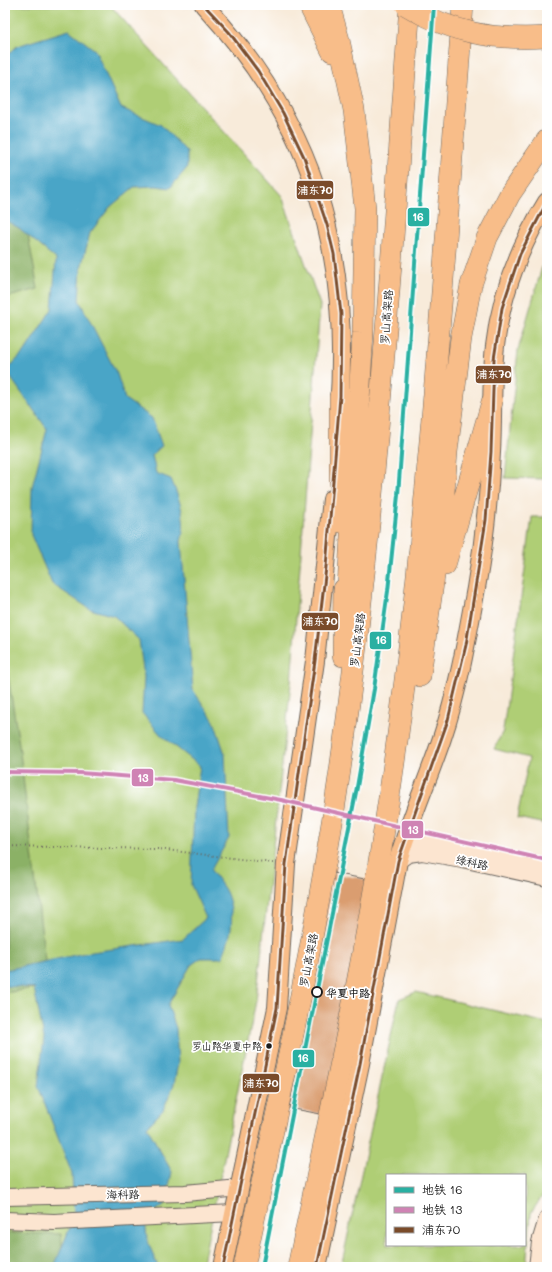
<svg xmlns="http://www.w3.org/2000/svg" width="552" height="1272" font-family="Mali,'LXGW WenKai TC',sans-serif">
<rect width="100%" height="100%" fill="#fff"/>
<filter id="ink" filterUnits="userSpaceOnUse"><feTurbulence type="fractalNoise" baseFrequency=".025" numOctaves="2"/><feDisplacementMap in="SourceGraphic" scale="8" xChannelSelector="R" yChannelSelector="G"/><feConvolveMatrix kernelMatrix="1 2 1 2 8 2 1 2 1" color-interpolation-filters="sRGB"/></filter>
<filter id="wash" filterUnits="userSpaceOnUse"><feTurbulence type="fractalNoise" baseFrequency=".012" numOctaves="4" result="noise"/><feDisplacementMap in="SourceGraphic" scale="16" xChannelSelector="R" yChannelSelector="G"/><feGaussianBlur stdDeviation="0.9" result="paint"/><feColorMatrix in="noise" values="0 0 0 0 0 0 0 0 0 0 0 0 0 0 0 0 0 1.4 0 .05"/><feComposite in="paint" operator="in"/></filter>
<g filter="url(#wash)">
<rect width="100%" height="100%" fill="#f8ebda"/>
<path fill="#afce75" stroke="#667548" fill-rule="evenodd" d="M5,5H110L282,196L320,305L291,683L256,1001L202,1267H5Z
M547,250V479L505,478L518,350Z
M532,517H547V824L517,818L529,758L494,749L503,731Z
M416,992L547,1023V1189L531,1213L526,1267H341L399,999ZM387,1175H525V1245H387Z"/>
<path fill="#8bb166" stroke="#546641" d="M5,205L23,208L38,289L5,298Z
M5,657L19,744L48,986L5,993Z
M5,1233L61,1234L64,1267H5Z"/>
<path fill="#49a5c7" stroke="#326072" d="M69,30L95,50L121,108L161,125L187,152V168L170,188L156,186L134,187L110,207L90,233L81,268L79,300L117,374L125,399L152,418L162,446L152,455L156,473L171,479C179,498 188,521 181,541L193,690L214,721L225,754L229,838L211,870C216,878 225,887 228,897C235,918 231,938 222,958H201L191,965L168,1005L176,1028L178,1063L174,1084L163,1110L147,1127L172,1172L165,1204L145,1219L147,1239L158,1267H54L74,1217L72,1174L38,1086L44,1038L34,988L5,986V970L85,953L183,939L206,918L191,885L194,807L200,766L161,735L142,713L144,677L139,640L114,616L90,609L52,584L31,535L32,487L47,429L6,371L25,351L52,309L56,259L19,228L5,220V58L17,46Z"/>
<g id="blocks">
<path fill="#da9d70" d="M333,873L370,880L326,1115L289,1108Z"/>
</g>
</g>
<g filter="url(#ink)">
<use href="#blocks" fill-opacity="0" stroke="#69645e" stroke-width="1"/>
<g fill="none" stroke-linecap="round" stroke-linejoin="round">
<defs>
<path id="secondary" d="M405,836L547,867
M398,861L408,854L422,852L462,859L547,878
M5,1197L185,1193L240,1188
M5,1220L54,1222L234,1213
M537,1267L540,1242L547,1219"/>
<path id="primary" d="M204,5C314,124 351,250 339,410
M223,1267L277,1008L286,864L315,661L332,499
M317,1267L360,1064L398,861C410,819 428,780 442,738C458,691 467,638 476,588C484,543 489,498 491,452C493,417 491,381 495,346C501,294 519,247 547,202"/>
<path id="highway" d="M309,5L332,51
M329,5L339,40L354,110L365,208L363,333L347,604
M340,396V522
M445,565L492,402
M343,656L344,589
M420,676L442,519L447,452L461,338L471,285L487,238L510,194L547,140
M244,1267C279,1102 316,937 340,770C376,517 391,260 410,5
M298,1267C332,1104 369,941 392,777C429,521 444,262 463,5"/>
</defs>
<use href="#secondary" stroke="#69645e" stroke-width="18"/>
<use href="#primary" stroke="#69645e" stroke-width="20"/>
<use href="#highway" stroke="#69645e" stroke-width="22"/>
<path stroke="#69645e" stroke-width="2" stroke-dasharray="1 3" stroke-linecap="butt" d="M5,846L158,849L273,863"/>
<use href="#secondary" stroke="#fce5d0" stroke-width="16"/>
<use href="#primary" stroke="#f8bd89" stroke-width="18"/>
<use href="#highway" stroke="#f8bd89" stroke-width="21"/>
<defs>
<path id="highway-bridge" d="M406,5C453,34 493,40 547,37"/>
</defs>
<use href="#highway-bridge" stroke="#69645e" stroke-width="22" stroke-linecap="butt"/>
<use href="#highway-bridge" stroke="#f8bd89" stroke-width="21"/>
<defs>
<path id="bus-1" d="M204,5L229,32L258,71L283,113L304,157L327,225L334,254L341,314L340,396L326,567L315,661L286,864L277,1008L223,1267
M317,1267L360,1064L398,861L448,720L466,645L486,520L491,452L494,359L502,308L520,254L547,202"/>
</defs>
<use href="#bus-1" stroke="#fff" stroke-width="6"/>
<use href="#bus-1" stroke="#7a4b2a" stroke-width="3"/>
<defs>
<path id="metro-1" d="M262,1267L357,787L374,689L388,591L398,495L434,5"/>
<path id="metro-2" d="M5,772L80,773L174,780L281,800L547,860"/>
</defs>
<use href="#metro-1" stroke="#fff" stroke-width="7"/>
<use href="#metro-2" stroke="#fff" stroke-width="7"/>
<use href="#metro-1" stroke="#29b0a2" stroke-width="4"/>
<use href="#metro-2" stroke="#cf83b4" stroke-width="4"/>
</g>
</g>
<circle fill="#fff" stroke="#1c1c1c" stroke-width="2" cx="317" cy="992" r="5"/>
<circle fill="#1c1c1c" stroke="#fff" stroke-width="1.5" cx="269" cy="1046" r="3.5"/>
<g text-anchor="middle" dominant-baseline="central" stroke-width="3.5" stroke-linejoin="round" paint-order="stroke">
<g font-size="10" fill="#1c1c1c" stroke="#fff" text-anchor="end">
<text x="262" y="1046">罗山路华夏中路</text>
</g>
<g font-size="11" fill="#1c1c1c" stroke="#fff">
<text transform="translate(386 317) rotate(-86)">罗山高架路</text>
<text transform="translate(357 640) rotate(-83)">罗山高架路</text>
<text transform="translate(472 862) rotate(12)">绿科路</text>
<text transform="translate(308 960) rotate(-79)">罗山高架路</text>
<text transform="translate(123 1194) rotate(-1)">海科路</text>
</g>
<g font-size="11" font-weight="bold" fill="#1c1c1c" stroke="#fff" text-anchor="start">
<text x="326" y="992">华夏中路</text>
</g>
</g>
<g stroke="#fff" stroke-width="1.5">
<rect x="296" y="180" width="38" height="20" rx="4" fill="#7a4b2a"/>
<rect x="407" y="207" width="23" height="20" rx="4" fill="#29b0a2"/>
<rect x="475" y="365" width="37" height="19" rx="4" fill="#7a4b2a"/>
<rect x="301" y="612" width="38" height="19" rx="4" fill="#7a4b2a"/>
<rect x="369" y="631" width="23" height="19" rx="4" fill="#29b0a2"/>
<rect x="131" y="768" width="23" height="19" rx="4" fill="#cf83b4"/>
<rect x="401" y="820" width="23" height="19" rx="4" fill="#cf83b4"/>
<rect x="292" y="1049" width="23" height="19" rx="4" fill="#29b0a2"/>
<rect x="242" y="1073" width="38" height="20" rx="4" fill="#7a4b2a"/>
</g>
<g font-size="11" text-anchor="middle" font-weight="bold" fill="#fff">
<text x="315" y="194">浦东70</text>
<text x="418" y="221">16</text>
<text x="494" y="378">浦东70</text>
<text x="320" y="625">浦东70</text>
<text x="381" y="644">16</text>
<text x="143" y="782">13</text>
<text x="413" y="834">13</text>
<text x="303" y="1062">16</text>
<text x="261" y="1087">浦东70</text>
</g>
<rect width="552" height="1272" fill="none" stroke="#fff" stroke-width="20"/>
<rect x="386" y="1174" width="140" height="72" fill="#ffffff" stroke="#a4a4a4"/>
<rect x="394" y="1187" width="20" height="6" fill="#29b0a2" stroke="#a4a4a4"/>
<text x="422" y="1194" font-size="12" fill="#1c1c1c">地铁 16</text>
<rect x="394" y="1207" width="20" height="6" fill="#cf83b4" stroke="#a4a4a4"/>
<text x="422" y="1214" font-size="12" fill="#1c1c1c">地铁 13</text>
<rect x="394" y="1227" width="20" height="6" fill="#7a4b2a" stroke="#a4a4a4"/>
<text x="422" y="1234" font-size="12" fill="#1c1c1c">浦东70</text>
</svg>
